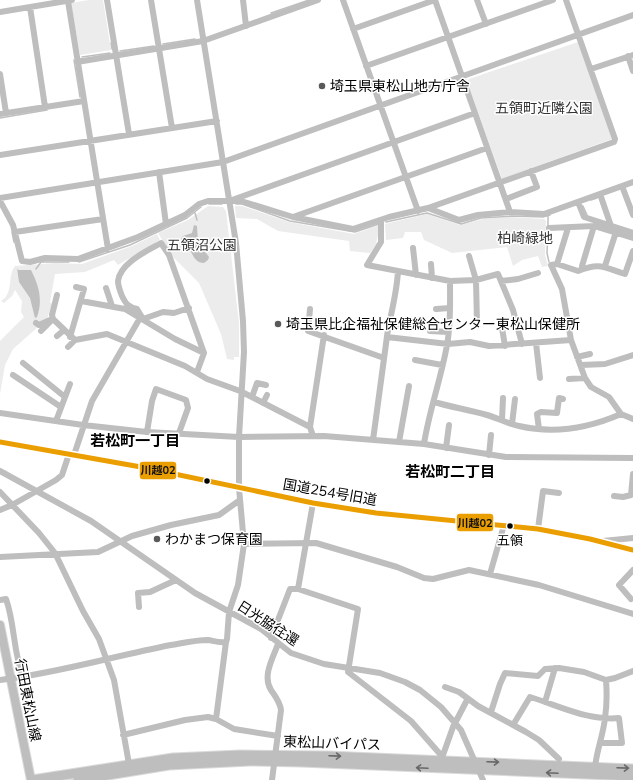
<svg xmlns="http://www.w3.org/2000/svg" width="633" height="780" font-family="Mulish,'Noto Sans JP',sans-serif">
<rect width="100%" height="100%" fill="#fff"/>
<path fill="#ececec" d="M89,0H103L111,50L80,55L71,3Z
M578,42L612,139L502,179L467,82L469,79Z
M208,206L223,207L226,211L239,323V357H234V360L227,359L221,334L199,283L172,256L158,233L188,220Z
M235,206H242L289,222L354,234L380,225L376,244L370,253L350,251L349,241L278,231L257,219L236,218Z
M427,214L460,225L483,219L511,217L544,219L546,221L545,255L548,266L542,267L538,256L522,260L513,266L507,247L452,253L424,240L421,232H405L403,238L386,240L385,224Z
M157,234L160,240L118,265L114,260L85,272L55,274L50,302L52,304L47,319L13,349L5,365L0,394V341L24,317L21,312L22,301L15,290L12,296L4,303L1,301C14,294 7,276 15,266L56,263L82,264L132,246Z"/>
<path fill="#bfbfbf" d="M194,225L197,226L198,242L209,257L208,260L204,263C195,263 193,255 189,248L191,241L188,239L186,245L181,239L183,236L192,233Z
M17,268L18,270H31C39,286 43,300 37,317L35,318L30,298L19,282Z"/>
<g fill="none" stroke-linecap="round" stroke-linejoin="round">
<path stroke="#bfbfbf" stroke-width="1.5" d="M271,13L309,0
M111,43L112,49
M163,44L195,39
M120,51L154,46
M82,57L110,53
M74,60L80,97
M0,118L47,110
M591,200L597,198
M209,204H222
M236,204H242L290,221L355,232L379,224
M583,206L587,215
M195,213L197,220
M386,222L427,213L461,224L481,218L512,216L543,217L550,215
M548,226V216
M548,230L547,253L549,262
M12,232L14,242
M79,262L130,245L187,218L201,207
M36,269L41,262H69"/>
<defs>
<path id="major" d="M0,625L31,780"/>
<path id="highway" d="M32,780L173,758L240,755L328,756L633,769
M78,780L169,765L250,761L301,762L633,776"/>
</defs>
<use href="#major" stroke="#dbdbdb" stroke-width="10"/>
<use href="#highway" stroke="#dbdbdb" stroke-width="11"/>
<path stroke="#bebebe" stroke-width="6" d="M107,0L129,134
M151,0L172,128
M243,0L246,26
M343,0L418,211
M435,0L510,212
M477,0L486,24
M68,1L108,249
M30,7L45,107
M0,12L72,0
M353,29L435,0
M628,56L633,71
M77,62L203,41L318,0
M366,66L553,0
M591,69L633,55
M0,74L6,113
M0,114L84,101
M0,155L217,121
M159,172L166,224
M622,186L633,215
M600,194L611,226
M0,198L223,162L633,15
M506,199L537,187L531,171
M232,200L475,113
M0,201L13,225L22,261L30,262L45,258L78,259L138,237L185,215L199,204L208,201H241L293,217L353,229L389,217L428,208L614,142L615,139L566,0
M578,202L584,217L633,233
M428,208L459,220L478,215L510,212L544,214L633,182
M293,217L487,148
M381,220V242L367,265L450,281L476,280L498,274L513,310L522,344
M549,228L594,226L633,238
M15,232L103,219
M413,248L416,275
M633,251L625,274C603,267 600,262 578,271L557,264L551,265L562,289L571,340L585,378L591,387L609,397L621,414L633,419
M469,256L476,280L477,324
M431,264L432,278
M557,264L568,228
M605,266L616,232
M582,269V266L594,226
M501,281L518,279L538,273
M106,288L112,306
M57,295L52,315L53,319L75,340L107,334L185,366L207,379L240,391L310,427L313,436
M81,301L125,309L175,339L204,353
M189,308L174,313L163,312L143,319L137,309C128,307 126,304 122,296C120,291 118,286 118,281C120,263 147,251 161,243L169,255L204,353L197,372
M310,309L308,331L384,358
M436,309L450,308
M501,322L505,346
M36,323L39,325L50,320
M389,324L410,327
M41,331L53,319
M430,331L448,332
M57,336L64,330
M70,337L84,289L76,287
M387,337L448,344L470,342L489,346L571,340
M536,343L540,378
M68,347L75,340
M577,357L590,354
M415,360L442,365
M23,363L65,397
M581,365L605,364L633,355
M13,375L61,407
M569,379L585,378
M252,397L257,383L266,385
M434,402C451,407 470,410 487,415C498,418 508,424 519,426C554,434 589,428 621,414
M263,403L267,395
M0,413L83,425L147,432L239,437L324,436L424,444L506,457L633,458
M502,420L503,398
M56,421L70,384
M512,424L515,399
M310,427L324,335
M539,429L537,414L541,412L557,413L559,398L563,399
M147,432L152,401L156,389L186,400L188,408L179,433
M373,440C378,403 383,366 388,329C392,310 397,291 398,271
M0,442L141,467L313,503L376,513L538,529L590,539L633,550
M399,442L409,386
M424,444C429,411 441,379 447,345C451,324 450,302 450,281
M446,448L449,425
M74,455L92,401L140,318
M489,455L491,435
M0,471L91,521L195,593L261,629L291,653L324,664L380,673L405,682L420,690L441,707L461,730L483,780
M0,492L39,533L55,553L83,611L99,639L114,680L129,764
M614,496L623,497L631,495L633,474
M0,510L12,505L56,480L62,475L69,454
M538,529L543,491L559,493
M603,541L633,538
M244,544L316,543L397,567L424,578L433,579L469,570L539,585L633,614
M0,557L98,552L132,536L171,525L219,515L240,500
M490,574L504,525
M298,589L313,503
M631,599L619,585L633,570
M0,600L6,599C15,624 13,652 23,677
M139,607L138,593L150,592L176,580
M271,638L290,589H298L358,609L348,672L411,721L440,754L443,755L453,727L467,700
M0,680C58,673 114,656 171,645C183,643 195,640 208,640C214,641 219,643 226,642L227,639L229,612L238,585L244,544L239,488V437L244,352L243,321L236,243L197,0
M445,687L459,692L478,706L526,732L539,740L559,759
M545,702L555,668
M491,712L500,684L505,673L538,676L545,669L559,668L584,672L606,680L615,678L633,671
M216,719L226,642
M513,725L530,697C560,706 588,721 619,718L622,743H600
M123,735L185,720L208,717L216,719L234,729L278,736
M595,767C597,749 603,736 605,718C607,705 607,693 606,680
M272,780L281,710C280,702 275,696 271,690C262,676 273,658 278,644"/>
<use href="#major" stroke="#bebebe" stroke-width="8"/>
<use href="#highway" stroke="#bebebe" stroke-width="9"/>
<defs>
<path id="bus-1" d="M0,442L141,467L313,503L376,513L538,529L590,539L633,550"/>
</defs>
<use href="#bus-1" stroke="#fff" stroke-width="8"/>
<use href="#bus-1" stroke="#eb9e00" stroke-width="5"/>
</g>
<defs><path id="oneway-shaft" d="M-6 0H5M1.5-3L5.5 0L1.5 3" fill="none" stroke-width="1.6" stroke-linecap="round" stroke-linejoin="round"/></defs>
<g stroke="#686868">
<use href="#oneway-shaft" transform="translate(335 756) rotate(2)"/>
<use href="#oneway-shaft" transform="translate(493 762) rotate(2)"/>
<use href="#oneway-shaft" transform="translate(422 768) rotate(-177)"/>
<use href="#oneway-shaft" transform="translate(623 768) rotate(2)"/>
<use href="#oneway-shaft" transform="translate(552 773) rotate(-177)"/>
</g>
<g fill="#595959" stroke="#fff" stroke-width="1.5">
<circle cx="322" cy="86" r="4"/>
<circle cx="278" cy="324" r="4"/>
<circle cx="157" cy="539" r="4"/>
</g>
<g fill="#000" stroke="#fff" stroke-width="1.5">
<circle cx="207" cy="481" r="3.5"/>
<circle cx="510" cy="526" r="3.5"/>
</g>
<g text-anchor="middle" dominant-baseline="central" stroke-width="3" stroke-linejoin="round" paint-order="stroke">
<g font-size="13" fill="#000" stroke="#fff">
<text x="510" y="540">五領</text>
</g>
<g font-size="14" fill="#000" stroke="#fff" text-anchor="start">
<text x="330" y="86">埼玉県東松山地方庁舎</text>
<text x="286" y="324">埼玉県比企福祉保健総合センター東松山保健所</text>
<text x="165" y="539">わかまつ保育園</text>
</g>
<g font-size="14" fill="#333" stroke="#fff">
<text x="544" y="108">五領町近隣公園</text>
<text x="525" y="238">柏崎緑地</text>
<text x="202" y="245">五領沼公園</text>
</g>
<g font-size="14" fill="#000" stroke="#fff">
<text transform="translate(330 492) rotate(10)">国道254号旧道</text>
<text transform="translate(268 623) rotate(33)">日光脇往還</text>
<text transform="translate(28 700) rotate(79)">行田東松山線</text>
<text transform="translate(332 743) rotate(2)">東松山バイパス</text>
</g>
<g font-size="15" font-weight="bold" fill="#000" stroke="#fff">
<text x="135" y="440">若松町一丁目</text>
<text x="450" y="471">若松町二丁目</text>
</g>
</g>
<g stroke="#fff" stroke-width="1.5">
<rect x="139" y="461" width="38" height="19" rx="4" fill="#eb9e00"/>
<rect x="456" y="513" width="38" height="19" rx="4" fill="#eb9e00"/>
</g>
<g font-size="11" text-anchor="middle" font-weight="bold" fill="#111">
<text x="158" y="474">川越02</text>
<text x="475" y="527">川越02</text>
</g>
</svg>
